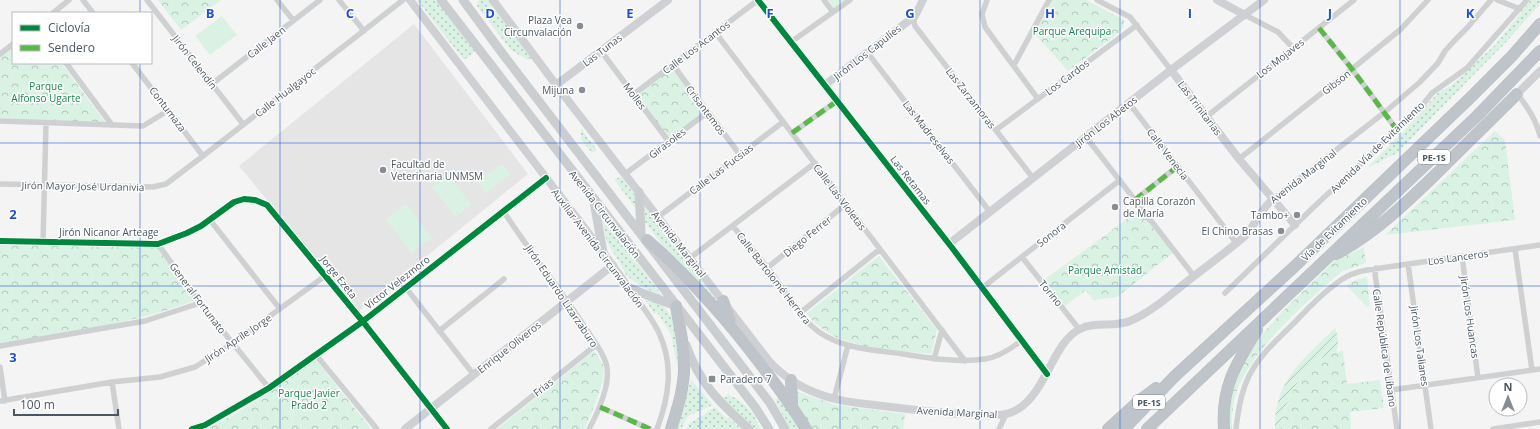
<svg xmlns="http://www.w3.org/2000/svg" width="1540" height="429" font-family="'Open Sans',sans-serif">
<defs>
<pattern id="grass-dots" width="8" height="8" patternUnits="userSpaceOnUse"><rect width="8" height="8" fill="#d9f2e3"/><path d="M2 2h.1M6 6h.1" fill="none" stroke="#b2c7bb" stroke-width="1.8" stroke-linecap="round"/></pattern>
<pattern id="park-crowns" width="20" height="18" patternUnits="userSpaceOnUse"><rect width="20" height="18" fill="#d9f2e3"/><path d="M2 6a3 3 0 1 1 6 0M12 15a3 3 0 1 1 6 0" fill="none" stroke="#b2c7bb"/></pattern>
<pattern id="garden-furrows" width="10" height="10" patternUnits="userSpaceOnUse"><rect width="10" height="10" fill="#d9f2e3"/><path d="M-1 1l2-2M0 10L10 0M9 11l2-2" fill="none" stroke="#b2c7bb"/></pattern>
</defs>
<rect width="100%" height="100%" fill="#f4f4f4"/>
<path fill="#e6e5e6" d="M414,24L528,174L359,311L239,166Z"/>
<path fill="url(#grass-dots)" d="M417,0H435L476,51L464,60Z
M479,0H489L533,57L528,60L511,50L477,6Z
M1531,0H1540V4L1506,42L1397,153L1367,168L1403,132L1438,93L1452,85L1495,45Z
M581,129L597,150L592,153L581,139Z
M621,177L721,306L670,256L614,179Z
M602,218L663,297L641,286L627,276L607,242Z
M642,294C649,298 660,302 666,309C680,324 679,349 681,368L677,365L671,334L657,312L654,314Z
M691,380L713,405L688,416L681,429H675L679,420Z
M728,394C748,405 751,409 761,429H754L722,399Z
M779,397L788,408L800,429H790L775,400Z
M715,407L727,419L729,418L742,429H686L689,424Z"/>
<path fill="url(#park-crowns)" d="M158,0H221L181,30Z
M829,0H845L834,8Z
M1052,0H1086L1124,20V24L1121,31L1068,71L1034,33Z
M13,46V63H61L106,123L0,118V57Z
M672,68L706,113L670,139L636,95Z
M1495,131L1505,140L1515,220L1385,235Z
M1139,210L1173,253L1117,297L1093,300L1086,290L1065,306L1044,280Z
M0,242L158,245L196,300C133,324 66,333 0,344Z
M1364,247L1366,263L1343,271L1334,278C1300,308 1244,356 1234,401C1232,410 1232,420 1232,429H1226L1229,397L1242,361L1258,339L1281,313L1334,261Z
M879,256L937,330L931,354C900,350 865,350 836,337C825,332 815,323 806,314Z
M1367,277L1370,306L1367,307L1346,285L1356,280Z
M594,351C597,356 601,360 603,365C608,377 590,417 584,429H497Z
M1343,351L1347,384L1380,380L1384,408L1350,412L1351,429H1282C1283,405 1299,372 1320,358C1327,354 1335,352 1343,351Z
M312,360H316L371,429H207C245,411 279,386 312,360Z
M784,387L836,405L905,414L903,429H811Z"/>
<path fill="url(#garden-furrows)" d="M1335,328C1338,337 1340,343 1336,352C1305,360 1283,398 1282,429H1275C1273,382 1305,357 1335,328Z"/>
<path fill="#d9f2e3" d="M222,16L237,35L210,55L195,36Z
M502,164L510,174L486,193L477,181Z
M448,175L471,204L456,217L432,187Z
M406,204L432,238L412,253L386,220Z
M1333,422L1334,429H1320L1319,424Z"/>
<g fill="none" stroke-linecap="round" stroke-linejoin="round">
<defs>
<path id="highway" d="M647,240C691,279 727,319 762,366C778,387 793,407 806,429
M1336,254C1374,234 1406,203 1436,174C1463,147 1490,121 1517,94
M723,301L730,320
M791,380L792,406
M671,429C678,407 685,385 684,362C684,343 679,324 676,306
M1108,429L1140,400L1156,388
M1124,429L1175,376L1294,267L1470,98L1512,56L1540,24
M1147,429L1478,115L1540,51
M1224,429C1221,387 1236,364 1257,330"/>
</defs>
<use href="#highway" stroke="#b9bec3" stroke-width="12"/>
<path stroke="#ced0d2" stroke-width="5.5" d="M83,0L93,13
M147,0L243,124
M277,0L293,20
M339,0L364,31
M824,0L833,12
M987,0L982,14L985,27L1038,99
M1097,0L1130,17L1171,70
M1497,0L1520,9
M53,13L69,0
M1245,15L1278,32L1293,48
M915,16L914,22L915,26L1033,178
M1319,28L1352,69L1397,130
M715,32L965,361
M791,42L850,0
M601,51L669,142
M867,52L990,212
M0,54L13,44
M66,63L112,125
M132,63L203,156
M673,65L740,155
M1014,65L1049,0
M212,84L320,0
M634,94L758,0
M1517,94C1528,107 1536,119 1540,136
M1129,103L1237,244
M1206,117L1354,0
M0,121L143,126L169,110
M996,130L1137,25
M792,133L837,101
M1086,137L1194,276
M1239,159L1352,69L1401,29L1428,0
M625,174L708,112
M0,184L153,187L166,184L203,156L403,0
M1273,199L1385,112L1420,82L1438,63L1445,51L1455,40L1467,28L1491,0
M1135,200L1178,166
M504,212C529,251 559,287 584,326C591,337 602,350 606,363C612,381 598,413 589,429
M658,217L783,122
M210,220L280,309
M733,226C744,240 756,254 768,268C784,289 797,316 819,332C843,349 875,350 903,354C930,358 957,363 985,359C999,357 1011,349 1022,340
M0,241L158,244L187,233L201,226L234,202L244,199L255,200L267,205L364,323L447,429
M43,242L46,124
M158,244L200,303L269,388
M1515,249L1532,370
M1462,256L1478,378
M1022,257L1079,329
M690,258L815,163
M1408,264L1431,429
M767,268L846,204
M1376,268L1375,274L1397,429
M406,288L474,375
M982,288L1120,180
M630,290C640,303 652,318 659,333C674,365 669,397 657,429
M1225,293L1319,202L1418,111L1432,93L1467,68L1527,0
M800,313L880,249
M439,331L504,279
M0,346L145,321L200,303
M316,355L377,429
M934,359L942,330
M0,367L5,401
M112,382L119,429
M1391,390L1540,369
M834,399L848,345
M0,401L112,382L160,377L195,367L233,343L325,276
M600,407L650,429
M491,429L596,345
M999,429L1006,414
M1236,429C1238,411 1241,392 1249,376C1260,354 1279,338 1296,321C1310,306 1325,291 1341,280C1349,274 1357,272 1367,270L1540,245
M1493,429L1540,422"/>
<path stroke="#ced0d4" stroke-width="8" d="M410,0L603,252L629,288
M493,0L556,85L769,361C783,376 799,387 819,394C837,401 856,403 875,405C899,408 923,411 947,413C963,414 979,416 995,415C1003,415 1012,413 1018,409C1047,391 1053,342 1080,329C1095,321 1114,328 1130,321C1152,312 1171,294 1189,280C1208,265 1228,251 1246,235C1256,223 1261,209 1273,199
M758,0L953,249L1047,374
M1217,0L1245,15
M1171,70L1239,159L1295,225
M556,85L668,0
M825,85L915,16L923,0
M1517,94L1540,71
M949,244L1171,70L1264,0
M192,429L205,425L269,388L362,322L546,178
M405,429L613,265"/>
<path stroke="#caced1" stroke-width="9" d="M441,0L755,407L769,429
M463,0L502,53L770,403L785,429
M639,192L641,232
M594,202L603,252
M629,288L676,306
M686,345C699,383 720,403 749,429"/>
<use href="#highway" stroke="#bec4c9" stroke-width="11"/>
<path stroke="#58b947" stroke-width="5" stroke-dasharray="10 5" stroke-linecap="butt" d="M1319,28L1352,69L1397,130
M792,133L837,101
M1135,200L1178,166
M600,407L650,429"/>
<defs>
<path id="cycleway" d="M758,0L953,249L1047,374
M0,241L158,244L187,233L201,226L234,202L244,199L255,200L267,205L364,323L447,429
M192,429L205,425L269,388L362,322L546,178"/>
</defs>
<use href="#cycleway" stroke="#fff" stroke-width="8"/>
<use href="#cycleway" stroke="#00873e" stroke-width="6"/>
</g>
<path fill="none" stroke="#1d4ed8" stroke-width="1" stroke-opacity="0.55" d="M140,0V13M280,0V429M420,0V429M560,0V429M700,0V429M840,0V429M980,0V429M1120,0V429M1260,0V429M1400,0V429M140,63V429M0,143H1540M0,286H1540"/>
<g fill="#868d94" stroke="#fff" stroke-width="1.5">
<circle cx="580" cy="26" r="4"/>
<circle cx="582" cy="90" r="4"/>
<circle cx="383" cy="170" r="4"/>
<circle cx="1115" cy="207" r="4"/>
<circle cx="1297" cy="215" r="4"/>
<circle cx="1281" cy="231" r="4"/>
<rect x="708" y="375" width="8" height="8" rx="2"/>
</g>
<g text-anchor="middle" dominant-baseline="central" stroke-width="3" stroke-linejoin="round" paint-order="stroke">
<g fill="#fff" stroke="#808990" stroke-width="1">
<rect x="1418" y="150" width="32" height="14" rx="3"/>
<rect x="1133" y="395" width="32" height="14" rx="3"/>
</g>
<g font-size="9" font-weight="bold" fill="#4a5661">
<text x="1434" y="157">PE-1S</text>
<text x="1149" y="402">PE-1S</text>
</g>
<g font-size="10" fill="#4a5661" stroke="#fff" text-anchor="end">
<text x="572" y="20">Plaza Vea<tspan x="572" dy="12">Circunvalación</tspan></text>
<text x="574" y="90">Mijuna</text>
<text x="391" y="164" text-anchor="start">Facultad de<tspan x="391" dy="12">Veterinaria UNMSM</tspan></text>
<text x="1123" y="201" text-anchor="start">Capilla Corazón<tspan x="1123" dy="12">de María</tspan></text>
<text x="1289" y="215">Tambo+</text>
<text x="1273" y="231">El Chino Brasas</text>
<text x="720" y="379" text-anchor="start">Paradero 7</text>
</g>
<g font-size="10" fill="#17864f" stroke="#fff">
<text x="1072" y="31">Parque Arequipa</text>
<text x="46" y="86">Parque<tspan x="46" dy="12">Alfonso Ugarte</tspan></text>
<text x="1105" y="270">Parque Amistad</text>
<text x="309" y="393">Parque Javier<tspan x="309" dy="12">Prado 2</tspan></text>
</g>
<g font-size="10" fill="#4a5661" stroke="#fff">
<text transform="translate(266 42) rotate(-38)">Calle Jaen</text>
<text transform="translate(696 47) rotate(-37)">Calle Los Acantos</text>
<text transform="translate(602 50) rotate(-37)">Las Tunas</text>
<text transform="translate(867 52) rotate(-38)">Jirón Los Capulíes</text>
<text transform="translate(1280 58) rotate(-38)">Los Mojaves</text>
<text transform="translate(195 62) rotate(52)">Jirón Celendín</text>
<text transform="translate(1067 77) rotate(-37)">Los Cardos</text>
<text transform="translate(1336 82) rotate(-38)">Gibson</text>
<text transform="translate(285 92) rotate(-38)">Calle Hualgayoc</text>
<text transform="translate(635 96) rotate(53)">Molles</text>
<text transform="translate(971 98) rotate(52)">Las Zarzamoras</text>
<text transform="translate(1200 108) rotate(53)">Las Trinitarias</text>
<text transform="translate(168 109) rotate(53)">Contumaza</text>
<text transform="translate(706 110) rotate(53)">Crisantemos</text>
<text transform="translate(1106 121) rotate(-38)">Jirón Los Abetos</text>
<text transform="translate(929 132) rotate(52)">Las Madreselvas</text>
<text transform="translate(667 143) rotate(-37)">Girasoles</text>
<text transform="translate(1377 147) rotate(-44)">Avenida Vía de Evitamiento</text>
<text transform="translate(1168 154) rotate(53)">Calle Venecia</text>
<text transform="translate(721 169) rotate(-37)">Calle Las Fucsias</text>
<text transform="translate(1303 176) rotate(-38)">Avenida Marginal</text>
<text transform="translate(911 180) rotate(52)">Las Retamas</text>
<text transform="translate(83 186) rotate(1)">Jirón Mayor José Urdanivia</text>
<text transform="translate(840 197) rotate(53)">Calle Las Violetas</text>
<text transform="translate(605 214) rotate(52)">Avenida Circunvalación</text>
<text transform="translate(1334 229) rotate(-44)">Vía de Evitamiento</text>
<text x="109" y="232">Jirón Nicanor Arteage</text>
<text transform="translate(1051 234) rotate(-38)">Sonora</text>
<text transform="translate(807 236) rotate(-39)">Diego Ferrer</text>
<text transform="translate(679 244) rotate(52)">Avenida Marginal</text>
<text transform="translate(598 248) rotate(53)">Auxiliar Avenida Circunvalación</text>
<text transform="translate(1458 257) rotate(-8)">Los Lanceros</text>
<text transform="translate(339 277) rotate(51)">Jorge Ezeta</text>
<text transform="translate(774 278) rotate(52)">Calle Bartolomé Herrera</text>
<text transform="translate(397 282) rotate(-38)">Víctor Velezmoro</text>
<text transform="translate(1051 293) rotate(51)">Torino</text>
<text transform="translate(562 296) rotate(56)">Jirón Eduardo Lizarzaburo</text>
<text transform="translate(198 298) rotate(53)">General Fortunato</text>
<text transform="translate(1470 317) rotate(82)">Jirón Los Huancas</text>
<text transform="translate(238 338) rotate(-34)">Jirón Aprile Jorge</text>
<text transform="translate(1420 346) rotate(82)">Jirón Los Talianes</text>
<text transform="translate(509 347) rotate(-38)">Enrique Oliveros</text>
<text transform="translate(1385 348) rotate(82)">Calle República de Líbano</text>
<text transform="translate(543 387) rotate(-39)">Frias</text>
<text transform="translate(957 412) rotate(3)">Avenida Marginal</text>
</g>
</g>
<g font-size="13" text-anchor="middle" font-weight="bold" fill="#1d4ed8" stroke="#fff" stroke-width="3" stroke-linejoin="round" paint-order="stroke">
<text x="210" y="18">B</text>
<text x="350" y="18">C</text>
<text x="490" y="18">D</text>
<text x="630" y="18">E</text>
<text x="770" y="18">F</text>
<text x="910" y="18">G</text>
<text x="1050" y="18">H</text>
<text x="1190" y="18">I</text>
<text x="1330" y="18">J</text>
<text x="1470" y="18">K</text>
<text x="13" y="219">2</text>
<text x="13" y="362">3</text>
</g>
<rect x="12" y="12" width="140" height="52" fill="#ffffff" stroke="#b7bbc0"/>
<rect x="20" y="25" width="20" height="6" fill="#00873e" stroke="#b7bbc0"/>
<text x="48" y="32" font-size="12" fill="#4a5661">Ciclovía</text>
<rect x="20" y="45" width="20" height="6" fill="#58b947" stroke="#b7bbc0"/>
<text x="48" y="52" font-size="12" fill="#4a5661">Sendero</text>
<g transform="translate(1508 397)"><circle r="19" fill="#ffffff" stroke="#b7bbc0"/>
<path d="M0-3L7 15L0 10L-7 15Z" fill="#868d94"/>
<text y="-6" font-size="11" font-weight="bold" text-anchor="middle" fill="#4a5661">N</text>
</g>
<path d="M14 409v6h104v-6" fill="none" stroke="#4a5661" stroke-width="2"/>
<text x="20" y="409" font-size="12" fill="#4a5661" stroke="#ffffff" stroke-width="3" paint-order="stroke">100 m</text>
</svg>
